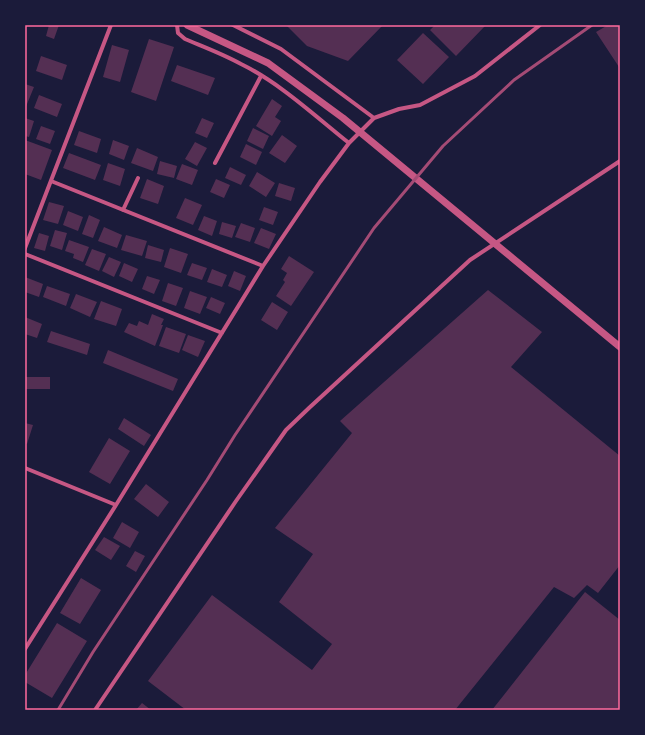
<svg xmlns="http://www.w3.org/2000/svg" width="645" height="735" font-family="Karla,sans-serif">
<rect width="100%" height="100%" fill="#1b1b3a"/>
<path fill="#542f53" d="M49,25H59L54,39L46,36Z
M286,25H383L348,61L307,46Z
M435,25H486L456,56L430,30Z
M608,25H620V66L619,67L596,32Z
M423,33L449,57L423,84L397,60Z
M149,39L174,47L156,101L131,92Z
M112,45L129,50L120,82L103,77Z
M41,56L67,65L62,80L36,71Z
M177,65L215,78L208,95L171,81Z
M25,84L34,87L25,109Z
M39,95L62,104L57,117L34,108Z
M272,99L282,106L275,117L281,121L272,136L256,126Z
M25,118L34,121L29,137L25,136Z
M202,118L214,123L207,138L195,133Z
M41,126L55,131L50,144L36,139Z
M253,128L269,136L263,149L247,141Z
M79,131L101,139L97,153L74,145Z
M282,135L297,146L285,163L269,153Z
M25,140L52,150L41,180L25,174Z
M113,140L129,146L124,160L109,154Z
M195,142L207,148L197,166L185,159Z
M246,144L262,152L256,165L240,157Z
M137,148L158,157L153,171L131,163Z
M69,153L101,165L95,180L63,168Z
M160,161L177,166L174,178L157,174Z
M108,163L125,169L120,186L103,180Z
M182,164L198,170L192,185L176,179Z
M230,167L246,175L241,185L225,178Z
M257,172L275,183L266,197L249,186Z
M147,179L164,186L158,204L140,198Z
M216,179L230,185L224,198L210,192Z
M279,183L295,188L291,201L275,196Z
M185,198L202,205L193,225L176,218Z
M49,202L64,206L58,224L43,220Z
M264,207L278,212L273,225L259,220Z
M68,211L83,217L78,231L63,225Z
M89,215L100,220L93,238L82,234Z
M204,216L217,221L212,236L198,230Z
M222,222L236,226L232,238L219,234Z
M241,223L255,228L250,242L235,237Z
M104,227L122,235L117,248L98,241Z
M261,228L276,234L269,249L254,243Z
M55,230L67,233L62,250L50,246Z
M39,233L49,236L45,251L34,248Z
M126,235L147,241L142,256L121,250Z
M69,240L89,247L83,262L73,258L74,254L65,251Z
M148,245L164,250L161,262L145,258Z
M170,248L188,254L181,273L164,267Z
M92,249L106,254L99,271L85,265Z
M289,256L314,272L291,306L276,296L285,282L283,280L287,273L281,269Z
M109,257L121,262L114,277L102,271Z
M124,263L138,269L132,282L119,276Z
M192,263L207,268L202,280L187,275Z
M212,269L227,275L222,287L207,282Z
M234,271L246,276L240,291L228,286Z
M147,276L160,280L154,294L142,289Z
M25,277L43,284L39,297L25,292Z
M168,283L183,288L176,306L162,301Z
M47,286L70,294L66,306L43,297Z
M488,290L542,332L511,367L620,456V565L598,593L587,585L574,598L554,587L455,710H186L148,681L212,595L312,670L332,644L279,602L313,554L275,528L352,433L340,421Z
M190,291L207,297L200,314L184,308Z
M76,294L97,302L90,317L70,308Z
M211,297L225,303L220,314L206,308Z
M101,301L122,309L116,326L94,319Z
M272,302L288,312L277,330L261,320Z
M152,314L164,319L161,325H163L155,346L124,332L129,323L137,326L139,321L148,325Z
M25,317L42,324L37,338L25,334Z
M166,327L186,334L179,353L159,346Z
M51,331L90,344L87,355L47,342Z
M188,335L205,341L198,357L182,350Z
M108,350L178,379L173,391L103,363Z
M25,377H50V389H25Z
M124,418L151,435L144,446L118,429Z
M25,423L33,425L27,444L25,443Z
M109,438L130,451L110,484L89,472Z
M146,484L169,502L158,517L134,499Z
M122,522L139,532L130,548L113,538Z
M104,537L120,546L111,560L95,550Z
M135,551L145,556L136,572L126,566Z
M81,578L101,590L80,624L60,613Z
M585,592L620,620V710H492Z
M57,623L87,641L52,698L25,682V675Z
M142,703L151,710H136Z"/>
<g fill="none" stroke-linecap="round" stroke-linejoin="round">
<path stroke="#c65784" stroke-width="4" d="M177,25L178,33L185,39C204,47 223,54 241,64C280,83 315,116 349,143
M233,25L281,49L374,118
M215,163L261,76
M51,181L263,266
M123,210L138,178
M25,248L111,25
M25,254L222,333
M25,468L116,505
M25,649L116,505L263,266L320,182L349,143L374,118L399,109L420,105L475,76L540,25
M95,710L236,501L286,430L309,408L470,260L620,161"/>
<path stroke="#c65784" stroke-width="7" d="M187,25L268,63L343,118L620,347"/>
<path stroke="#a44b75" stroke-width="3" d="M58,710L93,652L207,480L235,435L374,228L443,146L514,80L592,25"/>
</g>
<rect width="645" height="735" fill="none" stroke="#1b1b3a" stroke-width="52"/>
<rect x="26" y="26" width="593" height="683" fill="none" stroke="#ff6b9d" stroke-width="1.5"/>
</svg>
